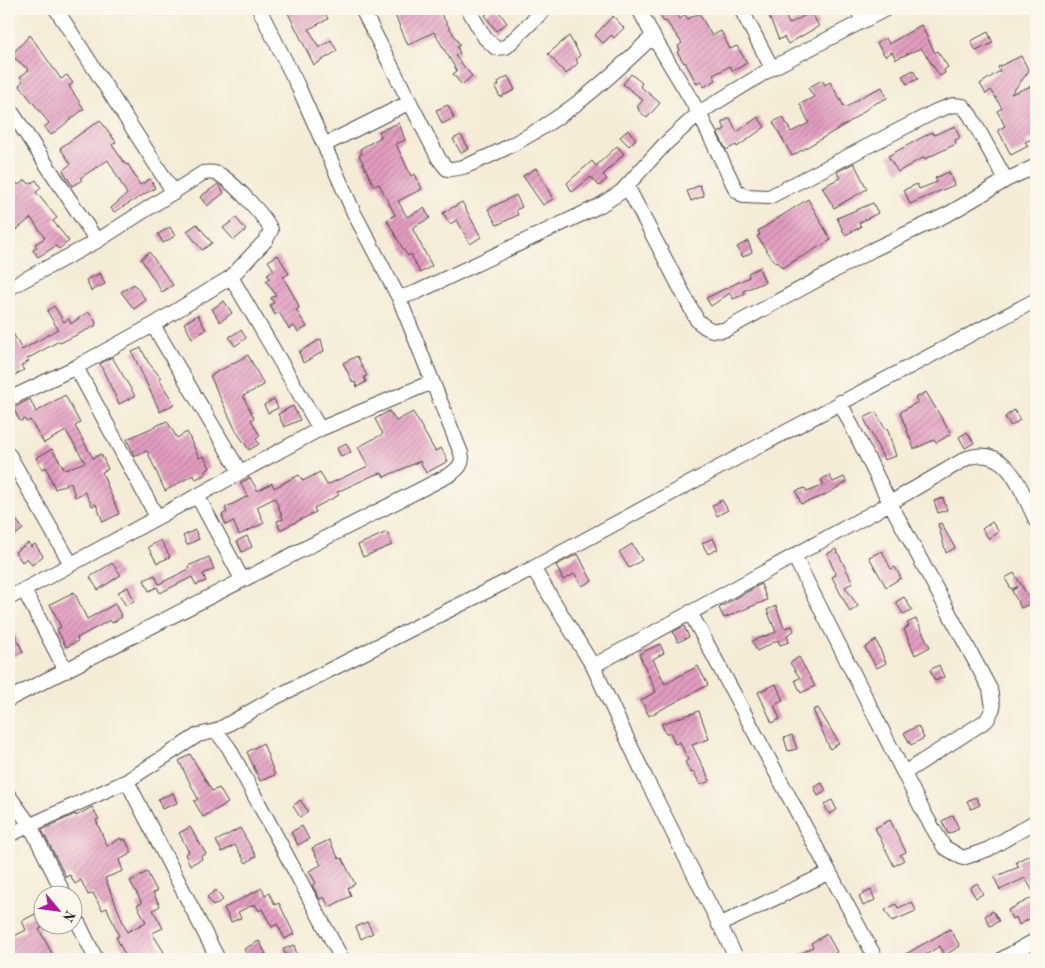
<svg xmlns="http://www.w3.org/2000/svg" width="1045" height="968" font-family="'Old Standard TT',serif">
<defs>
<pattern id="building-hatch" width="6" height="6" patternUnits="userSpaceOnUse" patternTransform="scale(1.25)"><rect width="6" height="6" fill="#e39dc1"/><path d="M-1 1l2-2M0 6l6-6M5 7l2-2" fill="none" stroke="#b8809d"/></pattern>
</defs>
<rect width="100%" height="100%" fill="#fbf7ec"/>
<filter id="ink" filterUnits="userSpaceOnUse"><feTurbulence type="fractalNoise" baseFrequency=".02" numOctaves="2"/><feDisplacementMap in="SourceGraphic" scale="10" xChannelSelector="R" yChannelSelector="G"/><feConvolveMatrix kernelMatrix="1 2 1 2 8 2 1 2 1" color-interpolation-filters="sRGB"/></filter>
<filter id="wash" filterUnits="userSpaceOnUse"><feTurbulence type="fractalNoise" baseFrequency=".0096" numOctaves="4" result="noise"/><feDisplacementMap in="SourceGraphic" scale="20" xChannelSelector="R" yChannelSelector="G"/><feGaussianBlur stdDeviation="1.12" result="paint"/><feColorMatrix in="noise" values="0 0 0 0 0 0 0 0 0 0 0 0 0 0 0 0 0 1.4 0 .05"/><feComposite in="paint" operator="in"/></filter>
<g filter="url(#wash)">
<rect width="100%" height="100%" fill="#f4ecd6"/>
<g id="blocks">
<path fill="url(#building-hatch)" d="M286,9H323L328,19L309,29L319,48L331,40L337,51L314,65Z
M403,9H438L460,45L457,47L460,53L455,56L472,76L462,85L453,74L457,71L434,32L408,45L394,13Z
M493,9H497L507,23L496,31L485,15Z
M656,9H673L680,19L685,15L688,19L699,13L712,36L721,31L730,49L737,46L747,63L733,71L730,66L713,75L716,80L704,87L701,81L697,84L685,62L684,63L677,52L680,50L678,46L682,43L666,21L664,22Z
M766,9H783L789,24L811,12L819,26L788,44L784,37L779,40Z
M613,16L624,28L614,38L612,35L603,43L595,35Z
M921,25L935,53L937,51L948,67L944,70L945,73L940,76L921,48L896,59L892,52L885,56L877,43L886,38L889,44Z
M988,32L993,43L976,51L971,41Z
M30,35L61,79L67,75L73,83L69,86L84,109L51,135L44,127L49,123L19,85L23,81L20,77L29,70L11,55Z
M569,36L580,55L576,60L578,63L566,74L548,54Z
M1021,56L1029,71L1011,94L1034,85L1036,137L1025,142L1028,146L1011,155L998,130L1005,126L997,111L1002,108L991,90L986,94L980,84L1000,71L998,67Z
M913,70L918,79L907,84L902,76Z
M631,74L642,83L640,86L660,103L647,118L638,110L639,108L637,107L643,100L623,84Z
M508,76L515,90L500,97L495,87L499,85L498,82Z
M822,80L825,85L830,82L845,108L865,95L882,87L887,98L872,105L848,123L792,156L773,122L783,117L791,132L809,123L800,104L814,97L808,88Z
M448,105L454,118L442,124L436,110Z
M758,117L765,127L737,147L736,145L726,150L718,133L725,129L722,122L730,118L737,132Z
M100,120L116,142L112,145L126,165L128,164L140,185L150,179L155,188L114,212L111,208L127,194L108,160L80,178L82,180L72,186L63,170L71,164L60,148Z
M399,123L405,140L396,144L411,176L415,174L422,189L398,201L407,217L424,208L430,218L412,228L432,266L420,273L411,254L408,256L403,249L387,220L395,215L379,184L374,186L359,155L362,154L360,149L381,137L379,131Z
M955,126L960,138L955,140L956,144L925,159L924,157L898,172L888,156L932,132L934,135Z
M628,130L636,139L629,146L620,137Z
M461,135L469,149L461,153L453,139Z
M617,146L624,154L603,175L607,179L599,186L591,177L572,192L567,183L592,161L596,166Z
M854,163L867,189L834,208L822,187L840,178L837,172Z
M536,168L553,199L543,205L523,176Z
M949,172L954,185L910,204L904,190L917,184L919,189L937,182L935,178Z
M9,173L18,185L26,180L29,184L36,180L41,188L36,192L57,218L53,221L69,241L59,249L56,246L38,257L33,250L37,247L35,244L45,238L31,218L16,230L9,221Z
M218,184L224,193L207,206L200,197Z
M700,185L704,196L691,201L687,191Z
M516,195L522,207L516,210L518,215L497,225L488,209Z
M808,199L831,240L782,268L777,262L775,263L757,236L760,235L758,231Z
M462,202L481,237L470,244L457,220L450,224L443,213Z
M873,203L878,213L859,223L861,227L845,235L837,218Z
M236,218L246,230L234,240L223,228Z
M197,224L212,243L202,250L187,231Z
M170,227L175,236L163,243L158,234Z
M748,241L752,252L743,257L737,247Z
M149,252L173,285L162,292L141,259Z
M278,255L289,274L283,277L297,302L299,308L296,310L307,327L298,332L294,326L289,329L279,312L275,315L270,305L274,303L271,298L276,295L266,281L270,278L267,274L274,270L268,261Z
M759,268L765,282L743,291L745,294L733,299L730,293L711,306L706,298L749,277L748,273Z
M100,273L105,284L91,291L86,280Z
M134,284L146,300L134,309L121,292Z
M224,301L232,313L220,322L212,309Z
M54,306L64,322L69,319L71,324L88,312L96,322L95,326L60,343L59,341L27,359L29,361L21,366L24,370L13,376L9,368V326L22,350L58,329L47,311Z
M198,315L206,330L192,338L184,323Z
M241,330L246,338L235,346L229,337Z
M321,339L324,351L303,363L299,352Z
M141,348L148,362L161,378L159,379L174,404L160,412L132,352Z
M248,355L264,385L243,396L254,418L251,420L260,436L256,439L259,444L249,450L236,431L210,376Z
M357,356L367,376L364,377L366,382L357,387L355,382L353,383L343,363Z
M112,357L135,396L119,404L100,364Z
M926,392L951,434L936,443L934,440L914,449L900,412L918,402L915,398Z
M65,395L80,423L75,426L93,458L101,454L108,469L102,472L119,514L103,522L96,504L92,506L85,492L75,497L71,483L55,489L46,467L42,469L36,458L52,449L65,470L85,462L66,431L44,443L30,420L26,422L25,419L20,421L13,408L30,399L36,412Z
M274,399L278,408L268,413L264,405Z
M293,406L300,420L284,427L278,414Z
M1014,410L1020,420L1011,426L1005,417Z
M389,411L396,421L413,412L435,451L441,448L448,461L426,473L420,461L384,477L382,473L374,475L337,492L339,495L314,508L316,512L280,530L277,521L283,519L275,498L257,507L264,523L239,535L233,521L226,525L222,515L227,512L225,508L248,496L240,483L250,478L258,491L272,483L274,488L299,475L303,481L320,472L327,485L368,466L358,447L383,434L375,419Z
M876,412L885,429L887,428L896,456L884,460L864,418Z
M167,421L177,438L187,432L199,458L204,456L210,468L205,471L206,474L196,479L193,475L165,491L147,451L134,456L127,439Z
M967,432L974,443L965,448L959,437Z
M346,443L351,452L341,457L337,448Z
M829,475L833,482L844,477L847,482L823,496L801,504L796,491L805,488L807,492L824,485L821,480Z
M943,498L947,510L938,513L934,501Z
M722,500L728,510L717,516L712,506Z
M9,510L23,529L14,536L9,529Z
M992,522L999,532L989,539L982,529Z
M941,523L955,548L946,553L938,524Z
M195,530L199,539L187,545L183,536Z
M387,532L392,545L363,557L358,545Z
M247,536L252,547L242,552L237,541Z
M713,538L718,549L708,554L702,543Z
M161,540L170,557L157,563L148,547Z
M28,543L31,547L35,544L43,556L32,565L27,558L22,562L15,552Z
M632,544L642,560L629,568L619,552Z
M836,549L853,583L845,587L858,606L850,612L832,577L836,575L827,554Z
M882,551L891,569L895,567L901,578L886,587L869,557Z
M578,554L592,581L582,586L575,574L563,580L556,565Z
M209,557L214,569L203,574L206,581L196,585L192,577L160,593L157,587L149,591L144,580L155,575L159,584L189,569L188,566Z
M112,563L121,575L98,590L90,577Z
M1014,573L1032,603L1021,608L1012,591L1017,587L1011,589L1005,578Z
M761,584L767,600L724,618L719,608Z
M128,587L134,601L126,606L118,592Z
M74,592L87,619L115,604L122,617L112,623L110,620L77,638L78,641L66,647L57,629L61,627L50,604Z
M904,597L912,610L903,614L896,602Z
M776,606L784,628L792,626L794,631L787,635L789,642L780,645L778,640L757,651L752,641L776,632L767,610Z
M916,619L930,647L915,655L904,629L909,626L907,623Z
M9,621L23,652L9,659Z
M684,626L689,637L678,642L673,632Z
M876,640L886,663L877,668L865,648Z
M660,644L664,653L653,659L665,684L698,666L708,685L649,716L641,700L656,692L639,654Z
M799,657L815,686L801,693L795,680L800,678L790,663Z
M939,665L944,677L935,681L930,670Z
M776,684L783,701L774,705L780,719L772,723L758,692Z
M818,708L839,743L830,749L813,710Z
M699,711L709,739L692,745L710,781L700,785L694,772L691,773L685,762L688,760L680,742L675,744L670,732L666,734L661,724Z
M918,726L924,738L911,745L904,733Z
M792,735L797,749L788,751L784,738Z
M263,743L275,775L260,781L247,752Z
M190,754L212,791L219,788L228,803L203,817L194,801L198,799L179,761Z
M822,783L826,791L818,796L814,787Z
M173,793L177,803L162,809L158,799Z
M976,797L980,805L971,809L967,801Z
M300,800L308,811L300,817L293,806Z
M832,800L837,810L829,814L824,804Z
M92,807L99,819L96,820L107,846L121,838L122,841L125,839L132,853L119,860L123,871L105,878L127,932L146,922L137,905L142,903L130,881L147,872L157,891L153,893L160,906L153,910L163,928L152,933L164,952L154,959H127L116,937L119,936L107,908L102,910L93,893L88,895L81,880L75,884L70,875L66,877L42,830L75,814L76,816Z
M953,815L959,829L948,834L942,821Z
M890,820L906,852L900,855L904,860L894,866L875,828Z
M302,826L309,839L298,845L291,832Z
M190,827L206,854L201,856L202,859L190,865L185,854L189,852L179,833Z
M240,828L256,856L246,863L235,845L222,852L216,841Z
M329,840L339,859L342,858L355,884L348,888L351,896L329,907L324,897L320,899L312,885L316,883L309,871L321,865L312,848Z
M1031,854L1036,863V871L1033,873L1036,879V915L1019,925L1016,917L1012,919L1008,910L1036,896L1025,878L1000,890L994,877L1019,867L1016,862Z
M977,883L983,894L976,898L970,888Z
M262,888L265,895L269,893L275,905L279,903L294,934L285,939L277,924L272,927L262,909L259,911L255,904L238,912L241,918L231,922L224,908Z
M216,890L223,900L213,906L207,897Z
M871,890L875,900L863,906L859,896Z
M912,902L916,911L892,921L885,910L896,904L898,908Z
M993,911L999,921L990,926L985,916Z
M35,914L42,928L39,929L55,959H9V939L26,930L22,921Z
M367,922L373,933L361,939L356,927Z
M950,929L960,946L945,955L940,946L919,959H897Z
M827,934L837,952L824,959H791L813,947L811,943Z
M259,941L266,954L256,959H249L244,949Z
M294,945L297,955L288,959L283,949Z"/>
</g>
</g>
<g filter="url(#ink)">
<use href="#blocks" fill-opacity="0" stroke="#494845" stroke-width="1"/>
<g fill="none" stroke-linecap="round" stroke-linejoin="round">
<defs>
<path id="minor" d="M56,9L174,193
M362,9L439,159L447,169C462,170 474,162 487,157C557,125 598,89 653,36
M468,9L485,38L496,48L506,47L545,9
M639,9L653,36L699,113L736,190L744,196L769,197L936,111L953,105L963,106L970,115L1006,180
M741,9L772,68
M857,9L863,20
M9,108L97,241
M324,145L410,102
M627,186L697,320C706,329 714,333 727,329L872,250L950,213L1006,180L1036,166
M231,277L320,429
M9,288L97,241L203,173C210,172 216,172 222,176C235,185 265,216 271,230L266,240L231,277L153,325L76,367L9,399
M399,298L417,292L599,206L621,192L664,145L699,113L772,68L886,9
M153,325L240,472
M76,367L157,517
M840,402L890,503L990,689L993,708L987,720L904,773
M9,455L71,564
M198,497L242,579
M794,556L924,813L944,847L963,858L989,849L1036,821
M533,568L593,666L647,781L737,959
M24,590L66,671
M9,598L320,429L432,382
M690,612L876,959
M593,666L876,511L967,458C1008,444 1021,491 1036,520
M9,699L451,474C459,468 464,463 461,453L399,298L354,213L298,86L259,9
M216,731L276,697L533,568L744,454L1036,300
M127,781L218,959
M9,796L30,825L65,896
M9,835L127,781L198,735L216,731L229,748L342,959
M72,910L96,959
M719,925L828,873
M1002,959L1036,940"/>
</defs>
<use href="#minor" stroke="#494845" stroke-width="16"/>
<use href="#minor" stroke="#fff" stroke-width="14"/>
</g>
</g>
<rect width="1045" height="968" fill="none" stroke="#fbf7ec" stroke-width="30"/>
<g transform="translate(58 910) rotate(119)"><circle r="24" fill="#fbf7ec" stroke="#a8a59f"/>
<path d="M0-4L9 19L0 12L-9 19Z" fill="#b5179e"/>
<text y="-8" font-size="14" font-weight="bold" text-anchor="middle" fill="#2b2b2b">N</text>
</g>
</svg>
